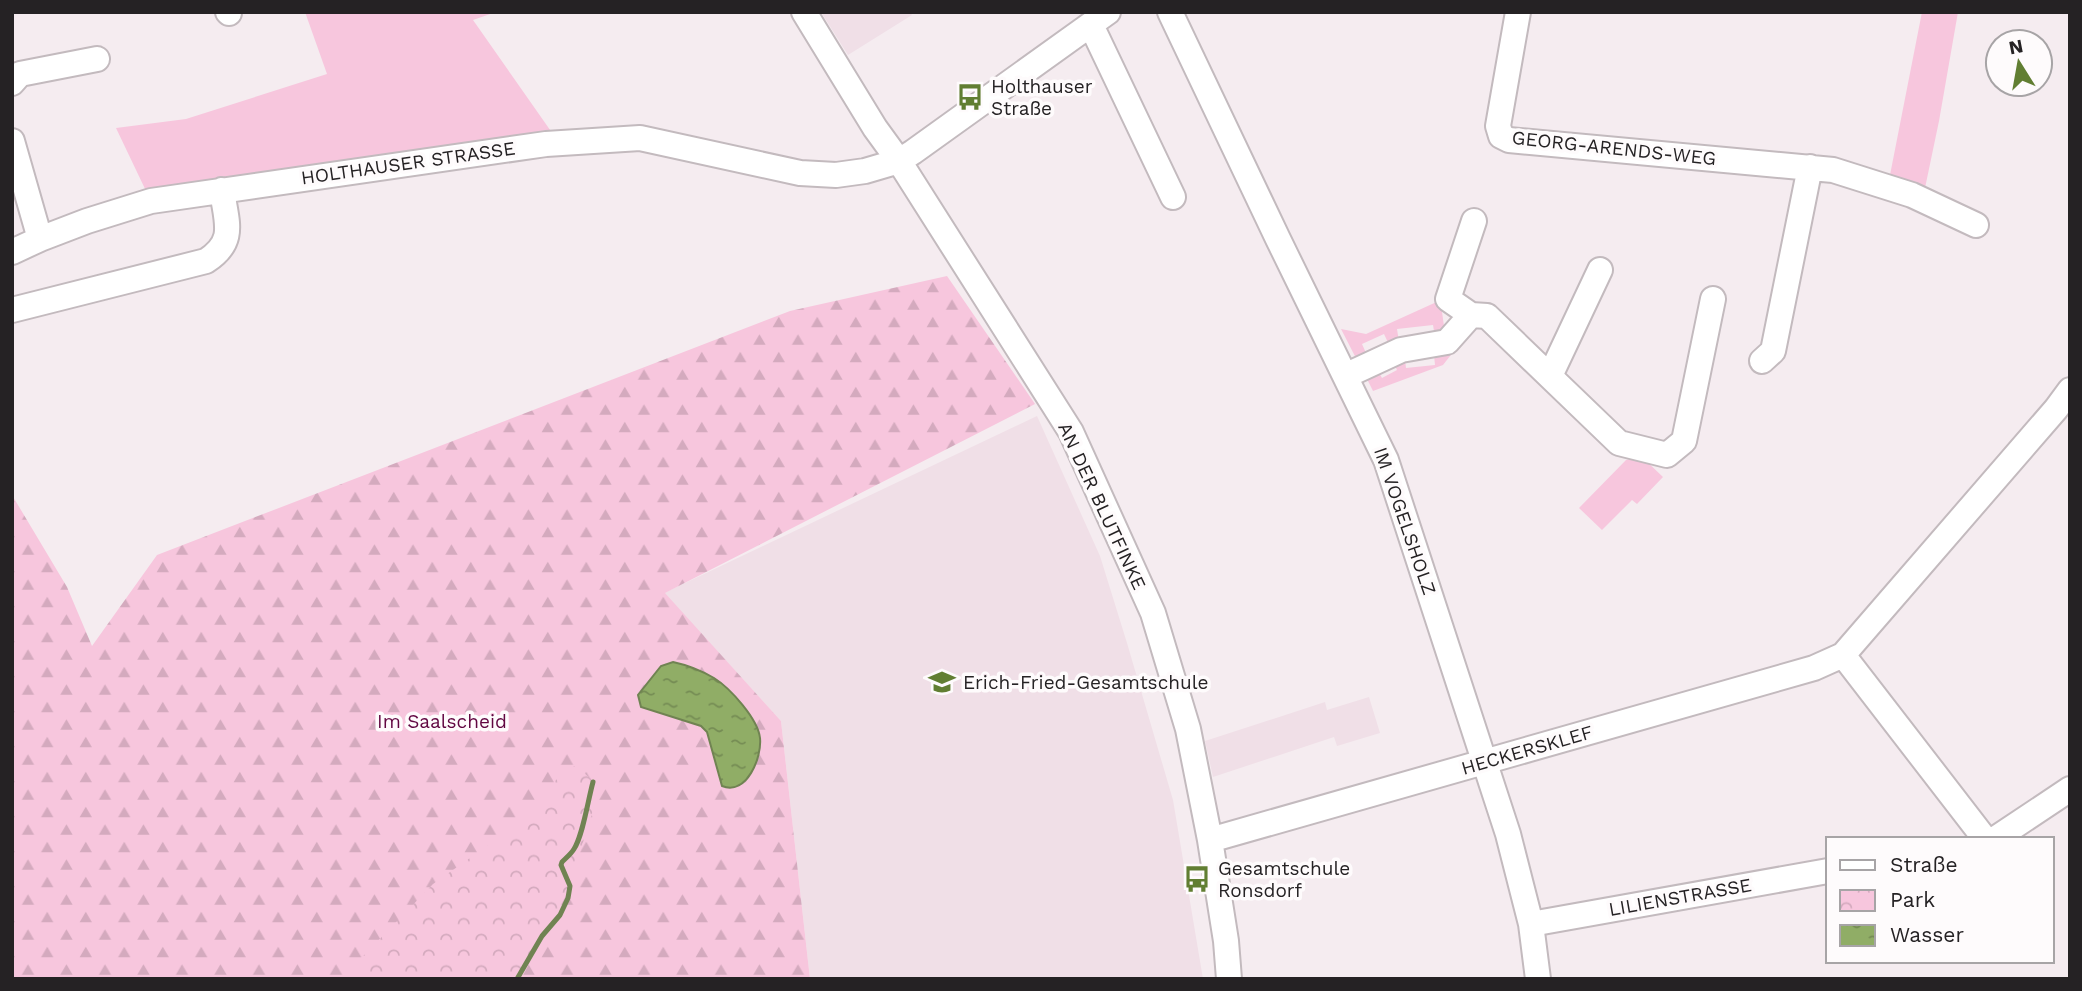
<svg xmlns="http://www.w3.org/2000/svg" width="2082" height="991" font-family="'Work Sans',sans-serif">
<defs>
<pattern id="forest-firs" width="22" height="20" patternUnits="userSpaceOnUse" patternTransform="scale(1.75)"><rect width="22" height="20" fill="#f7c6dd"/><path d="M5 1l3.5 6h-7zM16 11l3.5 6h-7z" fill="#d4aabe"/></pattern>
<pattern id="park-crowns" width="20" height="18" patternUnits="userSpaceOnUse" patternTransform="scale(1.75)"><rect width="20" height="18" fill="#f7c6dd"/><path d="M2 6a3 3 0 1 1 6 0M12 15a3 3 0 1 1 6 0" fill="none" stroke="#d4aabe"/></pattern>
<pattern id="water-ripples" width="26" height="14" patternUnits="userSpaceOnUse" patternTransform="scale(1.75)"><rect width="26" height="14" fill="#90ad66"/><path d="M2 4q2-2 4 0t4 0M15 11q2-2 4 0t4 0" fill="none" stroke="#758c54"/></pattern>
</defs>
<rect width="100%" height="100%" fill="#f5ecf0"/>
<path fill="#f0dfe7" d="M821,12H910L912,15L848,55Z
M1037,416L1100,556L1127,643L1173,800L1203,979H810L781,721L664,593Z
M1369,697L1380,733L1337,746L1334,737L1213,777L1205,741L1325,702L1327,710Z"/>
<path fill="#f7c6dd" d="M305,12H496L473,20L555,137L147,193L116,128L186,119L327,74Z
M1922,12H1958L1939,121L1925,188L1890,175Z
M1441,300L1444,301L1442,312L1445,333L1436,343L1433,325L1397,329L1400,348L1392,351L1384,334L1362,344L1370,362L1360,366L1341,329L1366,334Z
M1461,342L1443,365L1373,391L1362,369L1374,364L1382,378L1397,370L1389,354L1404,351L1406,368L1435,365L1433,345Z
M1641,456L1663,477L1637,504L1632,500L1602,530L1579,508L1626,460Z"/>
<path fill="url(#forest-firs)" d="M947,276L1035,404L665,593L781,721L810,979H12V495L67,587L92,646L157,555L790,311Z"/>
<path fill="url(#park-crowns)" d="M576,766L591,779L598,794L568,891L521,979H341L433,884L514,827L539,801L565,769Z"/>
<path fill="url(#water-ripples)" stroke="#708352" stroke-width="2" d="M673,662C687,665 702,671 714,678C730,688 758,719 760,738C762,757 747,796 722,786L707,732L701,726L641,707L638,695L661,666Z"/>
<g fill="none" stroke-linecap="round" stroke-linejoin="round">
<path stroke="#708352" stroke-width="5" d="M517,979L542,936L560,915L568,898L570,886L561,865L562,862C566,858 571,854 574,849C583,835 588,800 593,782"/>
<defs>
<path id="minor" d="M228,12L229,13
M804,12L875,128L899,161L1071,432L1153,613L1188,729L1210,840L1226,941L1229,979
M1170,12L1278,239L1386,460L1508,834L1531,924L1538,979
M1518,12L1498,126L1501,136L1509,140L1833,170L1912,195L1976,225
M1091,25L1173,197
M12,83L20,74L97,59
M12,141L40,239
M12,252L40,239L87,221L151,201L546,144L640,138L800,173L836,175L865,171L899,161L913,152L1108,12
M12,310L206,261C237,241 226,222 222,190
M1471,315L1448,299L1474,221
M1762,361L1773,351L1810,167
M1345,376L1401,350L1447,342L1471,315L1487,316L1619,443L1667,455L1684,441L1713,299
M1550,376L1600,270
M1843,655L1985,839
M1995,839L2070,789
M1210,840L1814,668L1843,655L2056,409L2070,390
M1531,924L1828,871"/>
</defs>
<use href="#minor" stroke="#c3babe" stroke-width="28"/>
<use href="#minor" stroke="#fff" stroke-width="24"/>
</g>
<defs>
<symbol id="bus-bare" viewBox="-9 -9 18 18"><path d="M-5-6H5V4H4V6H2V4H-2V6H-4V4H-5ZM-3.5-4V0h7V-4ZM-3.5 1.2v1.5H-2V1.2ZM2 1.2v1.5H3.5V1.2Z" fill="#617e32" stroke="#fefbfc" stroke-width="2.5" paint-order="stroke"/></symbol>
<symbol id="school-bare" viewBox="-9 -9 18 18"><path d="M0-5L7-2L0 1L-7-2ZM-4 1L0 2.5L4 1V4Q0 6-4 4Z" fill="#617e32" stroke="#fefbfc" stroke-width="2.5" paint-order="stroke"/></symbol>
</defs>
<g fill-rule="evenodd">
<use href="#bus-bare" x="951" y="78" width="38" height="38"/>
<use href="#school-bare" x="923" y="663" width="38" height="38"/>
<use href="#bus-bare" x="1178" y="860" width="38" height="38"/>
</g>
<g text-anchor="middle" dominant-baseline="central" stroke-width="7" stroke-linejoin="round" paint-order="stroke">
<g font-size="19" fill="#252224" stroke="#fefbfc" text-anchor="start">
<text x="991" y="86">Holthauser<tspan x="991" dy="22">Straße</tspan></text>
<text x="963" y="682">Erich-Fried-Gesamtschule</text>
<text x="1218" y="868">Gesamtschule<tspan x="1218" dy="22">Ronsdorf</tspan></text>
</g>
<g font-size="19" fill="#252224" stroke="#fefbfc">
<text transform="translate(1614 148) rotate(6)">GEORG-ARENDS-WEG</text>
<text transform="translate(408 163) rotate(-8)">HOLTHAUSER STRASSE</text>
<text transform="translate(1102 506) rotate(65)">AN DER BLUTFINKE</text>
<text transform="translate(1405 521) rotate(71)">IM VOGELSHOLZ</text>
<text transform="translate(1527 750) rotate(-16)">HECKERSKLEF</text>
<text transform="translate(1680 897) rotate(-10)">LILIENSTRASSE</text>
</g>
<g font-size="19" fill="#610641" stroke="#fefbfc">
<text x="442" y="721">Im Saalscheid</text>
</g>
</g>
<rect width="2082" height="991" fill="none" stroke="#252224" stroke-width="28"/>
<rect x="1826" y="837" width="228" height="126" fill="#fefbfc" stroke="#a7a4a6" stroke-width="2"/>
<rect x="1840" y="860" width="35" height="10" fill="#ffffff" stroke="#a7a4a6" stroke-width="2"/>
<text x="1890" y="872" font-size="21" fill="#252224">Straße</text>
<rect x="1840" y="890" width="35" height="21" fill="url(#park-crowns)" stroke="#a7a4a6" stroke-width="2"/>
<text x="1890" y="907" font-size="21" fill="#252224">Park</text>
<rect x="1840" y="925" width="35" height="21" fill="url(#water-ripples)" stroke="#a7a4a6" stroke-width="2"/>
<text x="1890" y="942" font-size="21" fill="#252224">Wasser</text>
<g transform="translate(2019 63) rotate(349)"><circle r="33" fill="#fefbfc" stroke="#a7a4a6" stroke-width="2"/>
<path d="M0-5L12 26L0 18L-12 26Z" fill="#617e32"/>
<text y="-10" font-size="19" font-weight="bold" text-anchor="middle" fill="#252224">N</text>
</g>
</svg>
